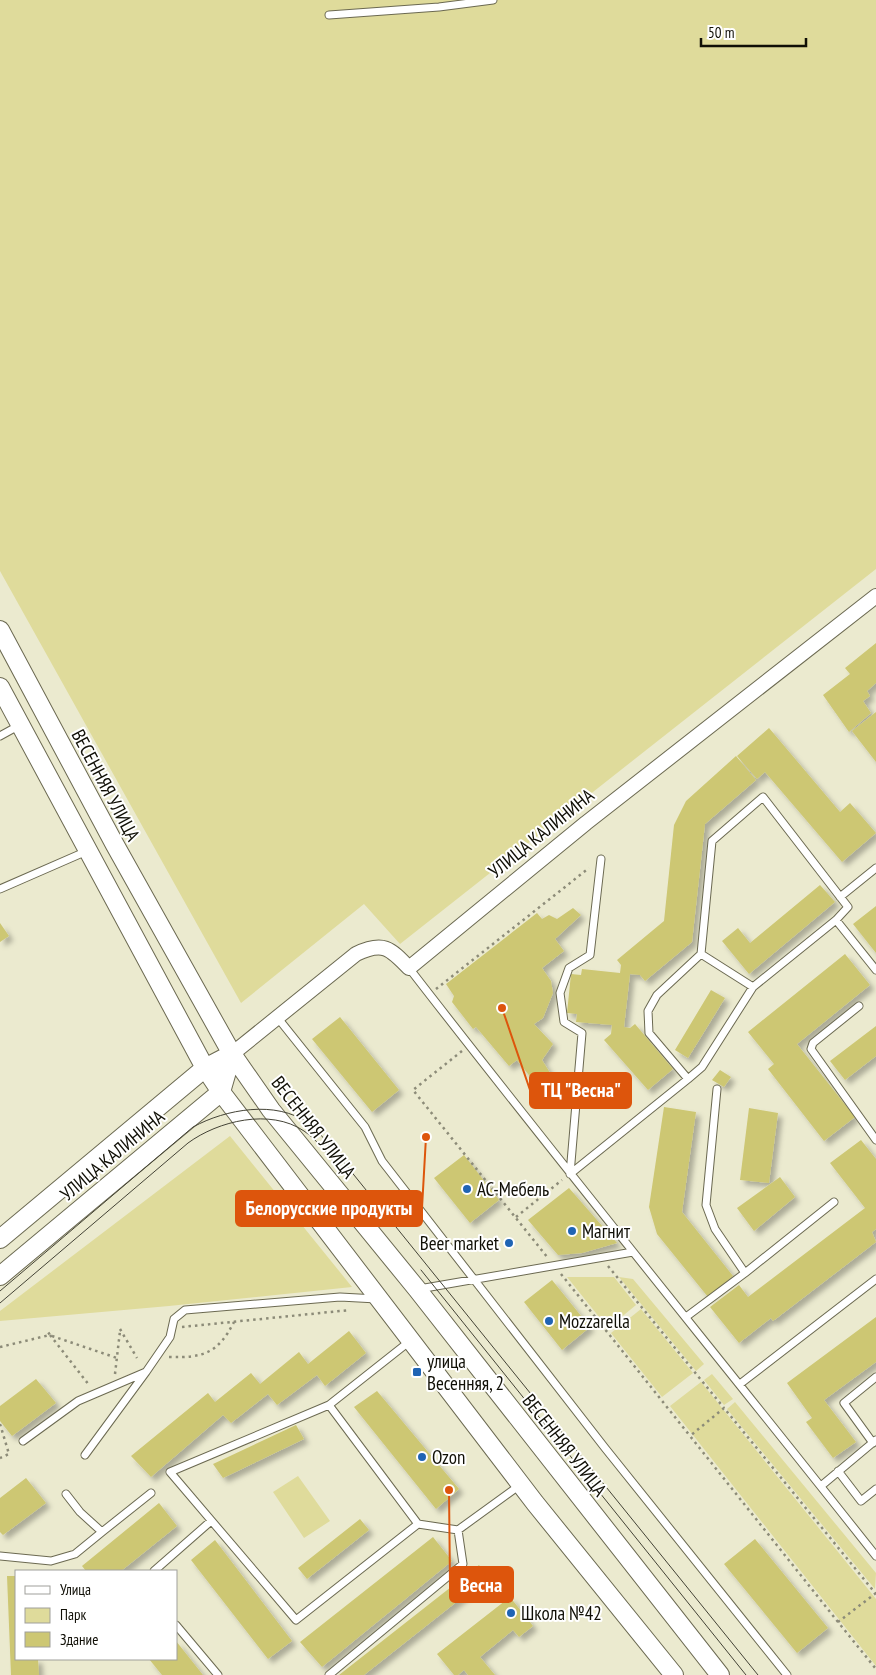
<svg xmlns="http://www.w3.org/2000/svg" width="876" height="1675" font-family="'PT Sans Narrow',sans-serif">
<defs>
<filter id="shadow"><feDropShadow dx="4.5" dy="4.5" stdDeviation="2.5" flood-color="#0004"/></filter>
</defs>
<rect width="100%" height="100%" fill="#ebeacf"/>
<path fill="#dfdb9b" d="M0,0H876V569L400,944L364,904L241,1003L0,571Z
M230,1136L352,1287L169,1306L0,1321V1311Z
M567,1277H614L636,1305L608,1328Z
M619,1277L633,1279L704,1364L696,1371Z
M641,1309L693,1373L662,1397L611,1333Z
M712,1374L733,1399L724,1405L704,1380Z
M701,1382L876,1599V1666L670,1406Z
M735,1402L876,1573L875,1589L727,1409Z
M298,1476L330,1521L304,1538L273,1492Z"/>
<path fill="#cdc773" filter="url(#shadow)" d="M876,643V683L867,691L870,696L863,701L871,713L849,732L823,695L850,674L845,668Z
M876,712V762L852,731Z
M769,728L840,812L850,803L876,833L842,862L765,772L757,779L737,756Z
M736,756L756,780L705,824L692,942L645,981L640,975L630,974L624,1027L630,1028L635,1024L673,1069L648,1090L604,1040L611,1034L612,1025L576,1022L577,1014L567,1013L571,974L581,975L582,969L620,973L621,965L617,960L664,921L674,825L686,801Z
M820,885L835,902L749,974L722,941L738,928L750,943Z
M876,906V953L853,924Z
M573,908L581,915L555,939L564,951L542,968L551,981L553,993L543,1018L534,1024L553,1044L542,1060L564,1095L557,1102L535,1076L532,1079L517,1060L509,1066L476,1027L473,1029L452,1002L454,996L446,984L537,913L542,919L549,915L557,919Z
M0,923L9,936L0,942Z
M845,954L870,985L797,1044L855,1117L824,1141L768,1069L774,1064L748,1032Z
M711,990L725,998L688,1058L675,1050Z
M340,1017L399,1090L372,1112L312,1039Z
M876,1026V1056L845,1080L830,1061Z
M720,1070L731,1077L724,1087L712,1080Z
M664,1107L696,1112L682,1212L733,1276L708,1297L657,1234L649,1207Z
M749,1108L778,1113L769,1183L740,1180Z
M861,1140L876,1159V1229L872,1232L876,1242L773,1321L771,1318L739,1343L710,1307L739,1285L748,1297L865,1208L830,1163Z
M464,1155L499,1200L470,1223L434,1178Z
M780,1177L795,1197L754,1231L737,1208Z
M569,1188L617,1243L582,1253L558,1255L528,1220Z
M552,1280L590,1327L562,1350L524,1302Z
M876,1317V1362L824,1400L856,1442L833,1458L806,1422L812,1418L787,1383Z
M349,1331L366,1353L325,1386L317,1375L277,1405L268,1394L231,1423L223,1415L151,1477L131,1456L208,1393L215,1402L251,1373L260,1384L299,1352L308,1364Z
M36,1379L56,1403L12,1436L0,1421V1406Z
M377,1391L459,1489L436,1509L354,1407Z
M296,1425L304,1439L223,1478L213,1464Z
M26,1478L46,1503L3,1535L0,1532V1498Z
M159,1503L177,1526L121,1571H86L82,1566Z
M360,1519L369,1530L307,1579L298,1568Z
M433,1537L452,1561L322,1667L300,1642Z
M755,1539L828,1628L797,1653L724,1564Z
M215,1540L292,1641L268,1659L191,1560Z
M479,1565L488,1577L364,1675H339Z
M7,1576H16V1659H38L39,1675H11Z
M510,1597L533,1626L519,1637L513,1630L480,1657L495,1675H468L464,1670L458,1675H454L437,1654Z
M176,1641L203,1675H162L149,1659H176Z"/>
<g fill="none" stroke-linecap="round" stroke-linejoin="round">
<defs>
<path id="service" d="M329,15L439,7L493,0
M0,736L20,725
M0,889L87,851
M840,897L876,868
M836,920L876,970
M701,954L753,987
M409,968C562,1166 721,1360 876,1556
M859,1006L813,1043L811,1049L876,1140
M277,1017L365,1127L382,1161L605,1448L787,1675
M570,1174L688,1079L702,1067L753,987L836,920L848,907L763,797L712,841L701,954L657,995L648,1011L649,1033L688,1079
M570,1174L582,1033L564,1022L560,993L569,968L590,955L601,859
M745,1273L834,1202
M419,1289L633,1252
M686,1317L745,1273L715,1229L706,1205L717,1089
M740,1384L876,1279
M329,1405L418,1524L296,1620L170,1472L329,1405L410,1341
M23,1441L78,1401L146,1372L170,1337L174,1319L185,1310L340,1297L377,1299
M873,1443L844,1403L876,1377
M85,1455L146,1372
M838,1471L861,1501L876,1489
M821,1486L876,1440
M418,1524L458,1530L520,1485
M102,1532L151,1493
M0,1556L51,1561L75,1554L102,1532L80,1512L66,1494
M154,1571L211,1521
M176,1625L218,1675
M329,1675L463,1564L458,1530"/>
<path id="minor" d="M232,1054L356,954C383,941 390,948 409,968L586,823L876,596"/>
<path id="tertiary" d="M0,630L115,845L232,1054L271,1110L417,1289L720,1675
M0,687L205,1068L221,1092L535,1503L674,1675
M0,1239L205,1068L232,1054
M0,1276L221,1092L232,1054"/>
</defs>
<use href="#service" stroke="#6b6951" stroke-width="9"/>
<use href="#minor" stroke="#6b6951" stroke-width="16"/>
<use href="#tertiary" stroke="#6b6951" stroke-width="20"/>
<path stroke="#8c8b78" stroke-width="2.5" stroke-dasharray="2.5 4" stroke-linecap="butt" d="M436,989L589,868
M462,1051L413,1090L548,1258
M516,1217L562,1180
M608,1266L724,1408
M561,1274L690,1436
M182,1327L350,1310
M120,1329L137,1358
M50,1335L89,1385
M52,1336L117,1358
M0,1347L50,1335L48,1332
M169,1357C204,1358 218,1353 234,1322
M115,1374L120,1331
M0,1424L9,1454L0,1458
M876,1593L838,1622L876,1669
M838,1622L690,1436L724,1408L876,1594"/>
<use href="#service" stroke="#fff" stroke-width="7"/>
<use href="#minor" stroke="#fff" stroke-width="14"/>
<use href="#tertiary" stroke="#fff" stroke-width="18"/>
<path stroke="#444336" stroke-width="1" d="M421,1270L746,1675
M0,1291L193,1127C226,1109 276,1100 308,1123C319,1131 328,1144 337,1154L758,1675
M0,1303L188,1143C218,1121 270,1108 304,1131C319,1141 331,1159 343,1173"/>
</g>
<g fill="#1f64b4" stroke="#fff" stroke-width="2">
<circle cx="467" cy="1189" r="5"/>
<circle cx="572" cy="1231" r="5"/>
<circle cx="509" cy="1243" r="5"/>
<circle cx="549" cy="1321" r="5"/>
<rect x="412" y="1367" width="10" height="10" rx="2.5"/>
<circle cx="422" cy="1457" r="5"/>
<circle cx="511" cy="1613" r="5"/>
</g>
<g text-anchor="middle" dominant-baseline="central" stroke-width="4" stroke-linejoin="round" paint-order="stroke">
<g font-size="19" fill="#100f06" stroke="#fff">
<text transform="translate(106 785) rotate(62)">ВЕСЕННЯЯ УЛИЦА</text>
<text transform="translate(541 833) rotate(-39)">УЛИЦА КАЛИНИНА</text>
<text transform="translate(314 1127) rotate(52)">ВЕСЕННЯЯ УЛИЦА</text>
<text transform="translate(112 1155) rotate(-40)">УЛИЦА КАЛИНИНА</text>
<text transform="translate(565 1445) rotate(52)">ВЕСЕННЯЯ УЛИЦА</text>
</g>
<g font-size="19" fill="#100f06" stroke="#fff" text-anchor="start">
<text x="477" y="1189">АС-Мебель</text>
<text x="582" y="1231">Магнит</text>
<text x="499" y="1243" text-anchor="end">Beer market</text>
<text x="559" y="1321">Mozzarella</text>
<text x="427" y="1361">улица<tspan x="427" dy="22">Весенняя, 2</tspan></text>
<text x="432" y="1457">Ozon</text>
<text x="521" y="1613">Школа №42</text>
</g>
</g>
<path fill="none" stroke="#dd550c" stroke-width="2" d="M502 1008L530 1090M426 1137L422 1208M449 1490L450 1585"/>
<g fill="#dd550c" stroke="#fff" stroke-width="2">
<circle cx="502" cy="1008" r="5"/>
<circle cx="426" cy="1137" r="5"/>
<circle cx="449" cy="1490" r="5"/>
</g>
<g fill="#dd550c" stroke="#dd550c" stroke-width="2">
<rect x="530" y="1073" width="101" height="35" rx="5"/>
<rect x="236" y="1191" width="186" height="35" rx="5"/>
<rect x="450" y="1567" width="63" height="35" rx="5"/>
</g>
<g font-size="20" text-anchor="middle" font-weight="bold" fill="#fff">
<text x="581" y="1097">ТЦ "Весна"</text>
<text x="329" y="1215">Белорусские продукты</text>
<text x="481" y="1592">Весна</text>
</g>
<rect x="15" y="1570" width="162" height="90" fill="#ffffff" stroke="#9f9f9b"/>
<rect x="25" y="1586" width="25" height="8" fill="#ffffff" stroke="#9f9f9b"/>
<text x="60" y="1595" font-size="15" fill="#100f06">Улица</text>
<rect x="25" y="1608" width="25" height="15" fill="#dfdb9b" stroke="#9f9f9b"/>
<text x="60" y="1620" font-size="15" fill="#100f06">Парк</text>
<rect x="25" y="1632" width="25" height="15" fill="#cdc773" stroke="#9f9f9b"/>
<text x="60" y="1645" font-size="15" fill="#100f06">Здание</text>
<path d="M701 38v8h105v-8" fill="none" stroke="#100f06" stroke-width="2.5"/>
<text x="708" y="38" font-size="15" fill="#100f06" stroke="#ffffff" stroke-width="4" paint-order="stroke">50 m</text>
</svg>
